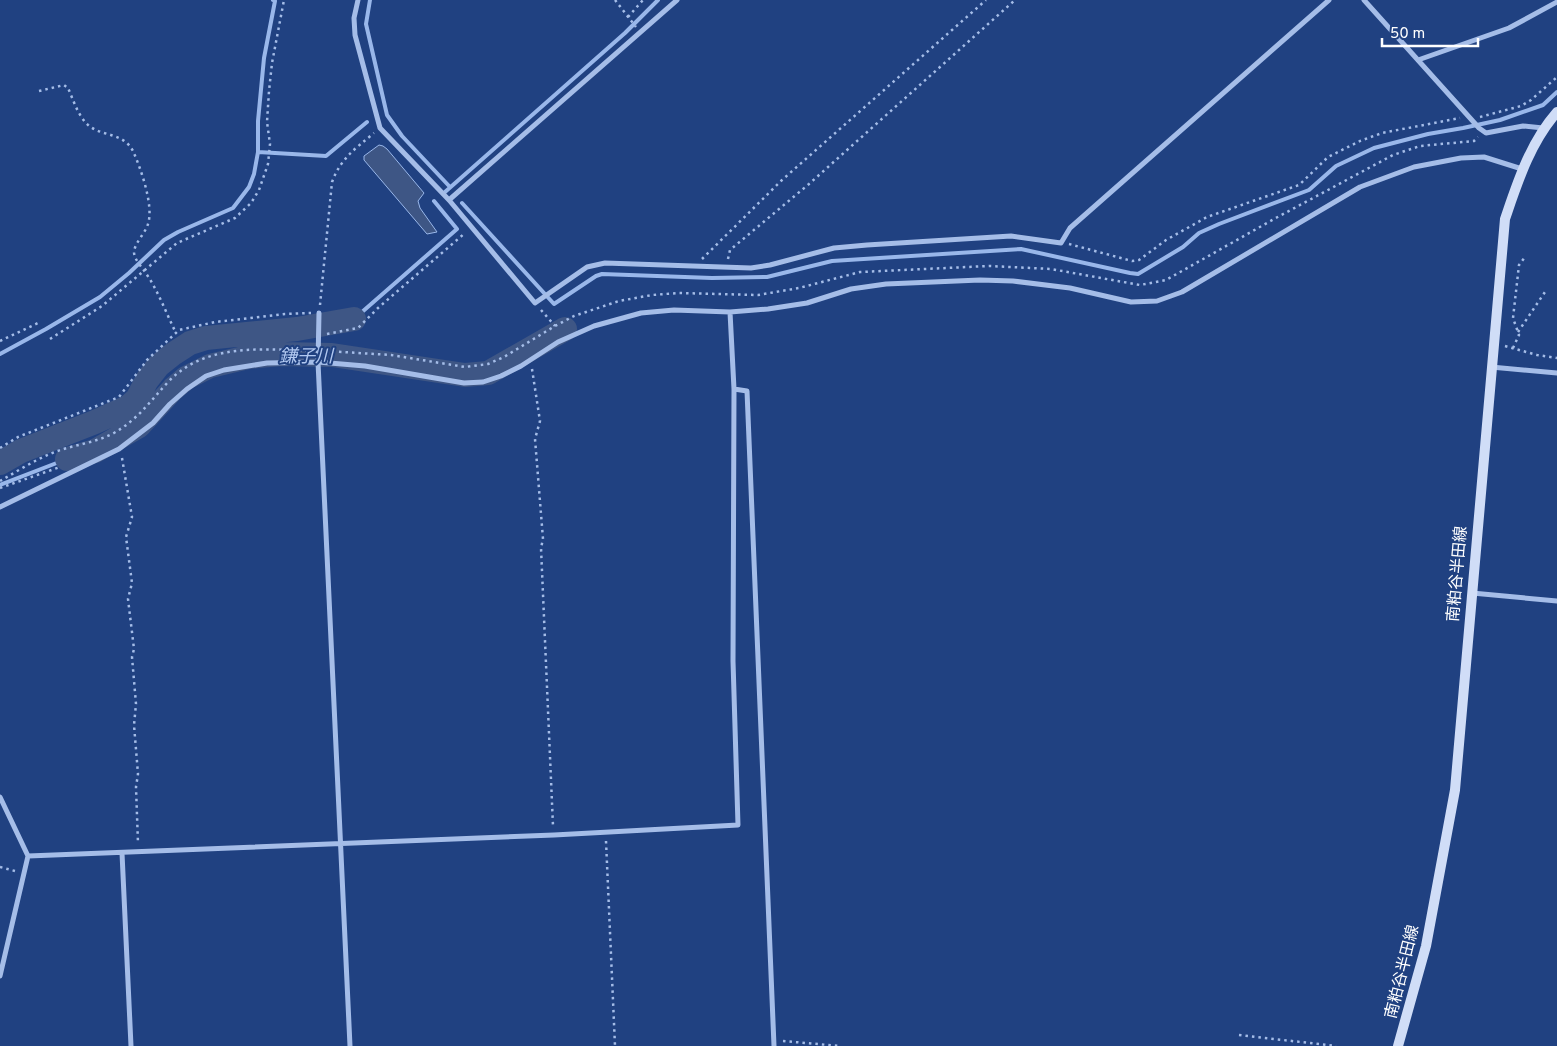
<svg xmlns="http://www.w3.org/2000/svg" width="1557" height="1046" font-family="Overpass,'Noto Sans JP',sans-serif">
<rect width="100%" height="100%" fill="#204181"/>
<path fill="#3e5685" stroke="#99b7ea" d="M379,145L383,146L387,149L424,193L418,201L420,208L437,232L427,234L364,160V156Z"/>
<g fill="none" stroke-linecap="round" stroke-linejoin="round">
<path stroke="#99b7ea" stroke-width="4" d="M370,0L366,24L387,115L402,136L450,187
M258,152V121L264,58L275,1L273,0
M445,192L625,33L658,0
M462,203L554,304L596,276L602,274L712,278L767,277L832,261L1021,249L1130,273L1138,274L1183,247L1199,233L1219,224L1309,190L1336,166L1374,148L1428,134L1463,128L1500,120L1543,105L1557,92
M354,319L457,229L434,201
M0,354L46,329L100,297L129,273L164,240L178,232L233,208L249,187L254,174L258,152L326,156L367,122
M0,485L67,459"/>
<path stroke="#3e5685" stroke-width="24" d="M67,459L95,451L139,426L173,389L186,378L210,366L248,357L281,354L332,355L465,375L488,373L565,329
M0,463L21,451L95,422L128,407L137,399L147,380L158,366L173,354L190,343L206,338L297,329L354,319"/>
<path stroke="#a5bde8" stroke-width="2.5" stroke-dasharray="2.5 4" stroke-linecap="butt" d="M615,0L636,27
M628,17L643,0
M39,91L64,85L68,88C73,99 78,116 88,125C102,137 123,132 133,151C141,169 154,206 148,224C145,234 135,242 134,252C134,259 141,266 145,272C158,290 166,313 176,333
M1480,117L1521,106L1531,100L1557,77
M1069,244L1132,261L1139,260L1166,240L1207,217L1299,185L1328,157L1360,141L1382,133L1460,118
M702,259L782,180L986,0
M728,259L730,250L809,184L1015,0
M320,305L332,182C341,158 355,149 374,133
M541,310L555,326
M1518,332L1547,289
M327,334L358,328L378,308L465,233
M50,339L102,306L177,243L235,218L251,203L259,190L268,164L270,144L267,122L269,91L272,63L284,0
M0,341L38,323
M1505,346L1537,355L1557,358
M1513,348L1519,335L1513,318L1519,265L1525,257
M326,351L391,355L465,367L488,364L504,357L555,326L574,316L619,301L652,295L678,293L758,295L799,288L860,272L989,266L1051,269L1140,285L1166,280L1274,219L1393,155L1420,146L1474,141L1478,137
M532,369L540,421L535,439L543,539L541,548L553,826
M0,448L18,437L119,397L147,360L179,330L215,322L285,314L311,313
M122,458L132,517L126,537L132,583L128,599L134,649L132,657L136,704L134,725L138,774L136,787L138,843
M0,481C16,472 33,461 50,454C70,445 92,444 112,434C138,420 150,401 170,380C207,343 264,349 311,351
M0,488L60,467
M606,841L615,1046
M0,867L15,871
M1239,1035L1336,1046
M783,1041L840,1046"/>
<path stroke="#a5bde8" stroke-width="5" d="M358,0L354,18L355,35L380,128L449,200L535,303L587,267L605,263L751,268L770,265L834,248L867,245L1011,236L1061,243L1070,228L1329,0
M1364,0L1479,128L1486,133L1523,126L1543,128
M1418,60L1509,28L1557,2
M449,200L677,0
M319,313L318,362L350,1046
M1491,367L1557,373
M734,389L747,391L774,1046
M0,507L119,449L153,423L170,404L187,389L206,376L224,370L267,363L318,362L365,366L464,383L483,382L501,376L521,366L558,342L594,326L641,313L674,310L730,312L768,309L807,303L851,289L886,284L980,280L1013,281L1070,288L1131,302L1157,301L1182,292L1360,187L1414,167L1461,158L1484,157L1522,169
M1472,593L1557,601
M0,797L28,856L0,976
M122,853L131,1046
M28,856L554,835L738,825L733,661L734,389L730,312"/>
<path stroke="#d0ddf7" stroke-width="10" d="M1398,1046L1426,946L1455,790L1505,219C1518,181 1530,143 1557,112"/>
</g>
<g text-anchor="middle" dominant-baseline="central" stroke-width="4" stroke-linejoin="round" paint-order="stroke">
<g font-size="16" fill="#fff" stroke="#204181">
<text transform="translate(1458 574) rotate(-85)">南粕谷半田線</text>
<text transform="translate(1403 972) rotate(-76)">南粕谷半田線</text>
</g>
<g font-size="18" font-style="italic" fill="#b1c8f0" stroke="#204181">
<text x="306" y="357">鎌子川</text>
</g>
</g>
<path d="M1382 38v8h96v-8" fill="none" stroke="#ffffff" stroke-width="2.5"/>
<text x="1390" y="38" font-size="15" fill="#ffffff" stroke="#204181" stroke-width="4" paint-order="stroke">50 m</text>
</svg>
